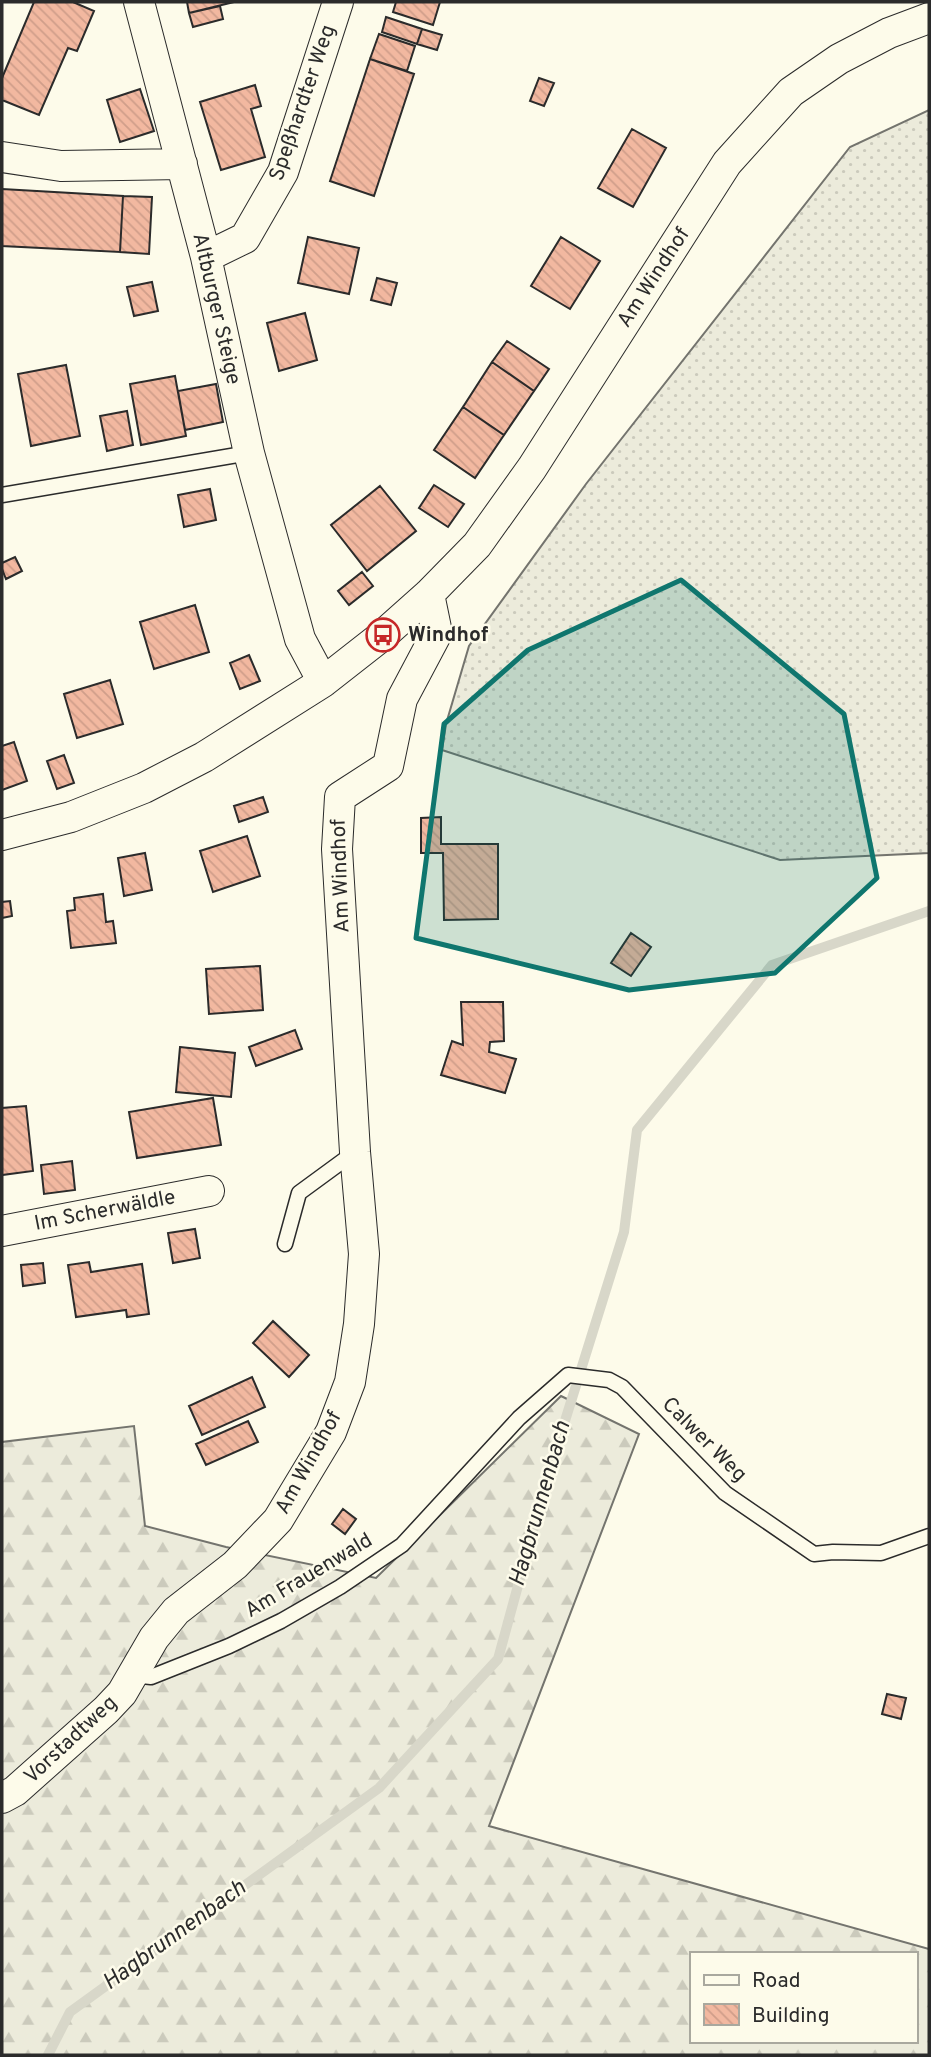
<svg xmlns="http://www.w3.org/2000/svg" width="931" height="2057" font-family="Overpass,sans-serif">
<defs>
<pattern id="grass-dots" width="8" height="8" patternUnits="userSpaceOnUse" patternTransform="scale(1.75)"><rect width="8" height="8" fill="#ecebdb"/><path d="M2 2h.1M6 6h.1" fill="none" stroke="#cbcabc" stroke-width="1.8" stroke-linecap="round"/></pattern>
<pattern id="forest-firs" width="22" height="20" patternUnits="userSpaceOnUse" patternTransform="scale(1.75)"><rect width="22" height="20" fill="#ecebdb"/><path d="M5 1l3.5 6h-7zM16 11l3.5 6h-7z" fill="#cbcabc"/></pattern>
<pattern id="building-back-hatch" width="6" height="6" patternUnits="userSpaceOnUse" patternTransform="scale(1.75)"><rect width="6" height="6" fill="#f2b8a0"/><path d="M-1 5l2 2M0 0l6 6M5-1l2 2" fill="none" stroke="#d09e8a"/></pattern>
</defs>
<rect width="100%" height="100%" fill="#fdfbea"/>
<path fill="url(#grass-dots)" stroke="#74746e" stroke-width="2" d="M929,110V853L780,860L442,750L446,724L469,646L586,484L850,147Z"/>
<path fill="url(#forest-firs)" stroke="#74746e" stroke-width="2" fill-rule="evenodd" d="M561,1396L639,1434L489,1826L929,1949V2055H2V1442L134,1426L145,1526L226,1547L376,1578ZM691,1954H915V2041H691Z"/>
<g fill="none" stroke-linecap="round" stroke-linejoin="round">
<path stroke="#d8d7c9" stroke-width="10" d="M48,2055L70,2012L379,1788L498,1659L549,1472L624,1232L637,1130L772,965L929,911"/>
</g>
<path fill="url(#building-back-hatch)" stroke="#2b2b2b" stroke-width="2" d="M34,2H73L94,11L77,51L68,48L39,115L2,100V78Z
M187,2H234L189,13Z
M396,2H440L433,25L393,12Z
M220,6L223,19L193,27L189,13Z
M386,17L422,29L417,44L382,32Z
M422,29L442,35L437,50L417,44Z
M379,34L415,46L407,71L370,59Z
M370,59L414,74L374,196L330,181Z
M539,78L554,83L544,106L530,101Z
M255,85L261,106L251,109L265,157L221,170L200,102Z
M140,89L154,131L120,142L107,100Z
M632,129L666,148L633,207L598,188Z
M2,189L123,196L120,252L2,246Z
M123,196L152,197L149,254L120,252Z
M308,237L359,248L349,294L298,283Z
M561,237L600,261L570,309L531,286Z
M377,278L397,283L391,305L371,300Z
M152,282L158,311L134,316L127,287Z
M305,313L317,360L279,371L267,323Z
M507,341L549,369L534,391L492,362Z
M492,362L534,391L504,435L463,407Z
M66,365L80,436L31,446L18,374Z
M175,376L186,436L141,445L130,384Z
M216,384L223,422L185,430L178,391Z
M463,407L504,435L475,478L434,450Z
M127,411L133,445L107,451L100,416Z
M434,485L464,504L448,527L419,508Z
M380,486L416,531L367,571L331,525Z
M210,489L216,520L184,527L178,495Z
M15,557L22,571L6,579L2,569V563Z
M362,572L373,586L349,605L338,591Z
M195,605L209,652L154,669L140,622Z
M249,655L260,681L240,689L230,663Z
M110,680L123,724L77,738L64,694Z
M14,742L27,781L2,790V746Z
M64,755L74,783L57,789L47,761Z
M263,797L268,812L239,822L234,806Z
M441,817V844H498V919L444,920L443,853H421V818Z
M247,836L260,876L213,892L200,851Z
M145,853L152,890L124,896L118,858Z
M103,894L106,922L113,921L116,943L71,948L67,911L75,910L74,898Z
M10,901L12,916L2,918V902Z
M631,933L651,947L631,976L611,963Z
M260,966L263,1010L209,1014L206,969Z
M461,1002H503L504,1041L490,1042L489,1052L516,1059L505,1093L441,1075L452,1041L463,1045Z
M295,1030L302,1049L256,1066L249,1047Z
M180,1047L235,1053L231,1097L176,1092Z
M213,1098L221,1145L137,1158L129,1112Z
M26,1106L33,1171L2,1175V1108Z
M72,1161L75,1190L44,1194L41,1165Z
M195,1229L200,1258L173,1263L168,1233Z
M89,1262L91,1272L142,1264L149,1314L127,1317L126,1310L76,1317L68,1265Z
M43,1263L45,1283L23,1286L21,1265Z
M273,1321L309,1355L289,1377L253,1343Z
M252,1377L265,1407L202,1435L189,1406Z
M248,1421L258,1442L206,1465L196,1444Z
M343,1509L356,1519L345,1534L332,1524Z
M887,1694L906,1698L901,1719L882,1714Z"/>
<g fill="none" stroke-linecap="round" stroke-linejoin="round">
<defs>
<path id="lane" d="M2,495L249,453
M285,1244L299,1193L355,1152
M132,1675L151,1677L229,1646L281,1621L340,1587L402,1545L519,1418L568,1375L609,1380L622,1387L725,1493L814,1554L833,1552L881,1553L929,1536"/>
<path id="street" d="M139,2L206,257L249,453L300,639L323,682
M2,157L61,166L182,164
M206,257L245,238L283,172L338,2
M2,835L71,817L144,788L204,757L323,682L383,635L429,594L477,545L532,468L727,163L791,92L839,59L889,33L929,18
M2,1231L209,1191
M2,1798L15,1791L106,1710L122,1693L154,1638L176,1611L235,1565L278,1520L331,1432L350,1382L359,1324L364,1254L355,1152L337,849L340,797L388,766L402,699L437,633L429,594"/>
</defs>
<use href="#lane" stroke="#2b2b2b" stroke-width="17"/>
<use href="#street" stroke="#2b2b2b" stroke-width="32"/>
<use href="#lane" stroke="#fdfbea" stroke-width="14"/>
<use href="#street" stroke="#fdfbea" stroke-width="30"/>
</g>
<path fill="#0f766e" fill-opacity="0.2" stroke="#0f766e" stroke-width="5" stroke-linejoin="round" d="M681,580L844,714L877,878L775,973L629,990L416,938L444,724L528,650Z"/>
<defs>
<symbol id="bus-ring" viewBox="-11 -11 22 22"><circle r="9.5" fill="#fdfbea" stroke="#c62828" stroke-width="1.5"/><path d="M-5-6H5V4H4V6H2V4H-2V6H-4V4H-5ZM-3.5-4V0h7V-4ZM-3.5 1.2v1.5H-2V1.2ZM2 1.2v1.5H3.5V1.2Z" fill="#c62828"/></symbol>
</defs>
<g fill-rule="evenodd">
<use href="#bus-ring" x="364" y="616" width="38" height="38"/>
</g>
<g text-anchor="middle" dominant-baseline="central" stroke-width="5" stroke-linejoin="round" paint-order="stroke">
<g font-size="21" fill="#2b2b2b" stroke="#fdfbea">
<text transform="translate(303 103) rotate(-71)">Speßhardter Weg</text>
<text transform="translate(654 278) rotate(-57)">Am Windhof</text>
<text transform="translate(216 309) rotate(77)">Altburger Steige</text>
<text transform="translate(341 876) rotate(-92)">Am Windhof</text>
<text transform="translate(105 1211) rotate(-11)">Im Scherwäldle</text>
<text transform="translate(704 1440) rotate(45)">Calwer Weg</text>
<text transform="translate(309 1463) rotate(-61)">Am Windhof</text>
<text transform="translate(309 1576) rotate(-31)">Am Frauenwald</text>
<text transform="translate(71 1740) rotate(-43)">Vorstadtweg</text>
</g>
<g font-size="21" font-weight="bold" fill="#2b2b2b" stroke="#fdfbea" text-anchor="start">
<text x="408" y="635">Windhof</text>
</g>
<g font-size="23" font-style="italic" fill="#2b2b2b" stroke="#fdfbea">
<text transform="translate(541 1504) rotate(-74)">Hagbrunnenbach</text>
<text transform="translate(175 1936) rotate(-36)">Hagbrunnenbach</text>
</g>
</g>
<rect width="931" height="2057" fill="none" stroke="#2b2b2b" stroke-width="7"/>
<rect x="690" y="1952" width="228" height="91" fill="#fdfbea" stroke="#a9a89e" stroke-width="2"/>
<rect x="704" y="1975" width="35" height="10" fill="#fdfbea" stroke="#a9a89e" stroke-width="2"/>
<text x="752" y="1987" font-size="21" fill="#2b2b2b">Road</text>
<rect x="704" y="2004" width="35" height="21" fill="url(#building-back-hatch)" stroke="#a9a89e" stroke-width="2"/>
<text x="752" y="2022" font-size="21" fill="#2b2b2b">Building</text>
</svg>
